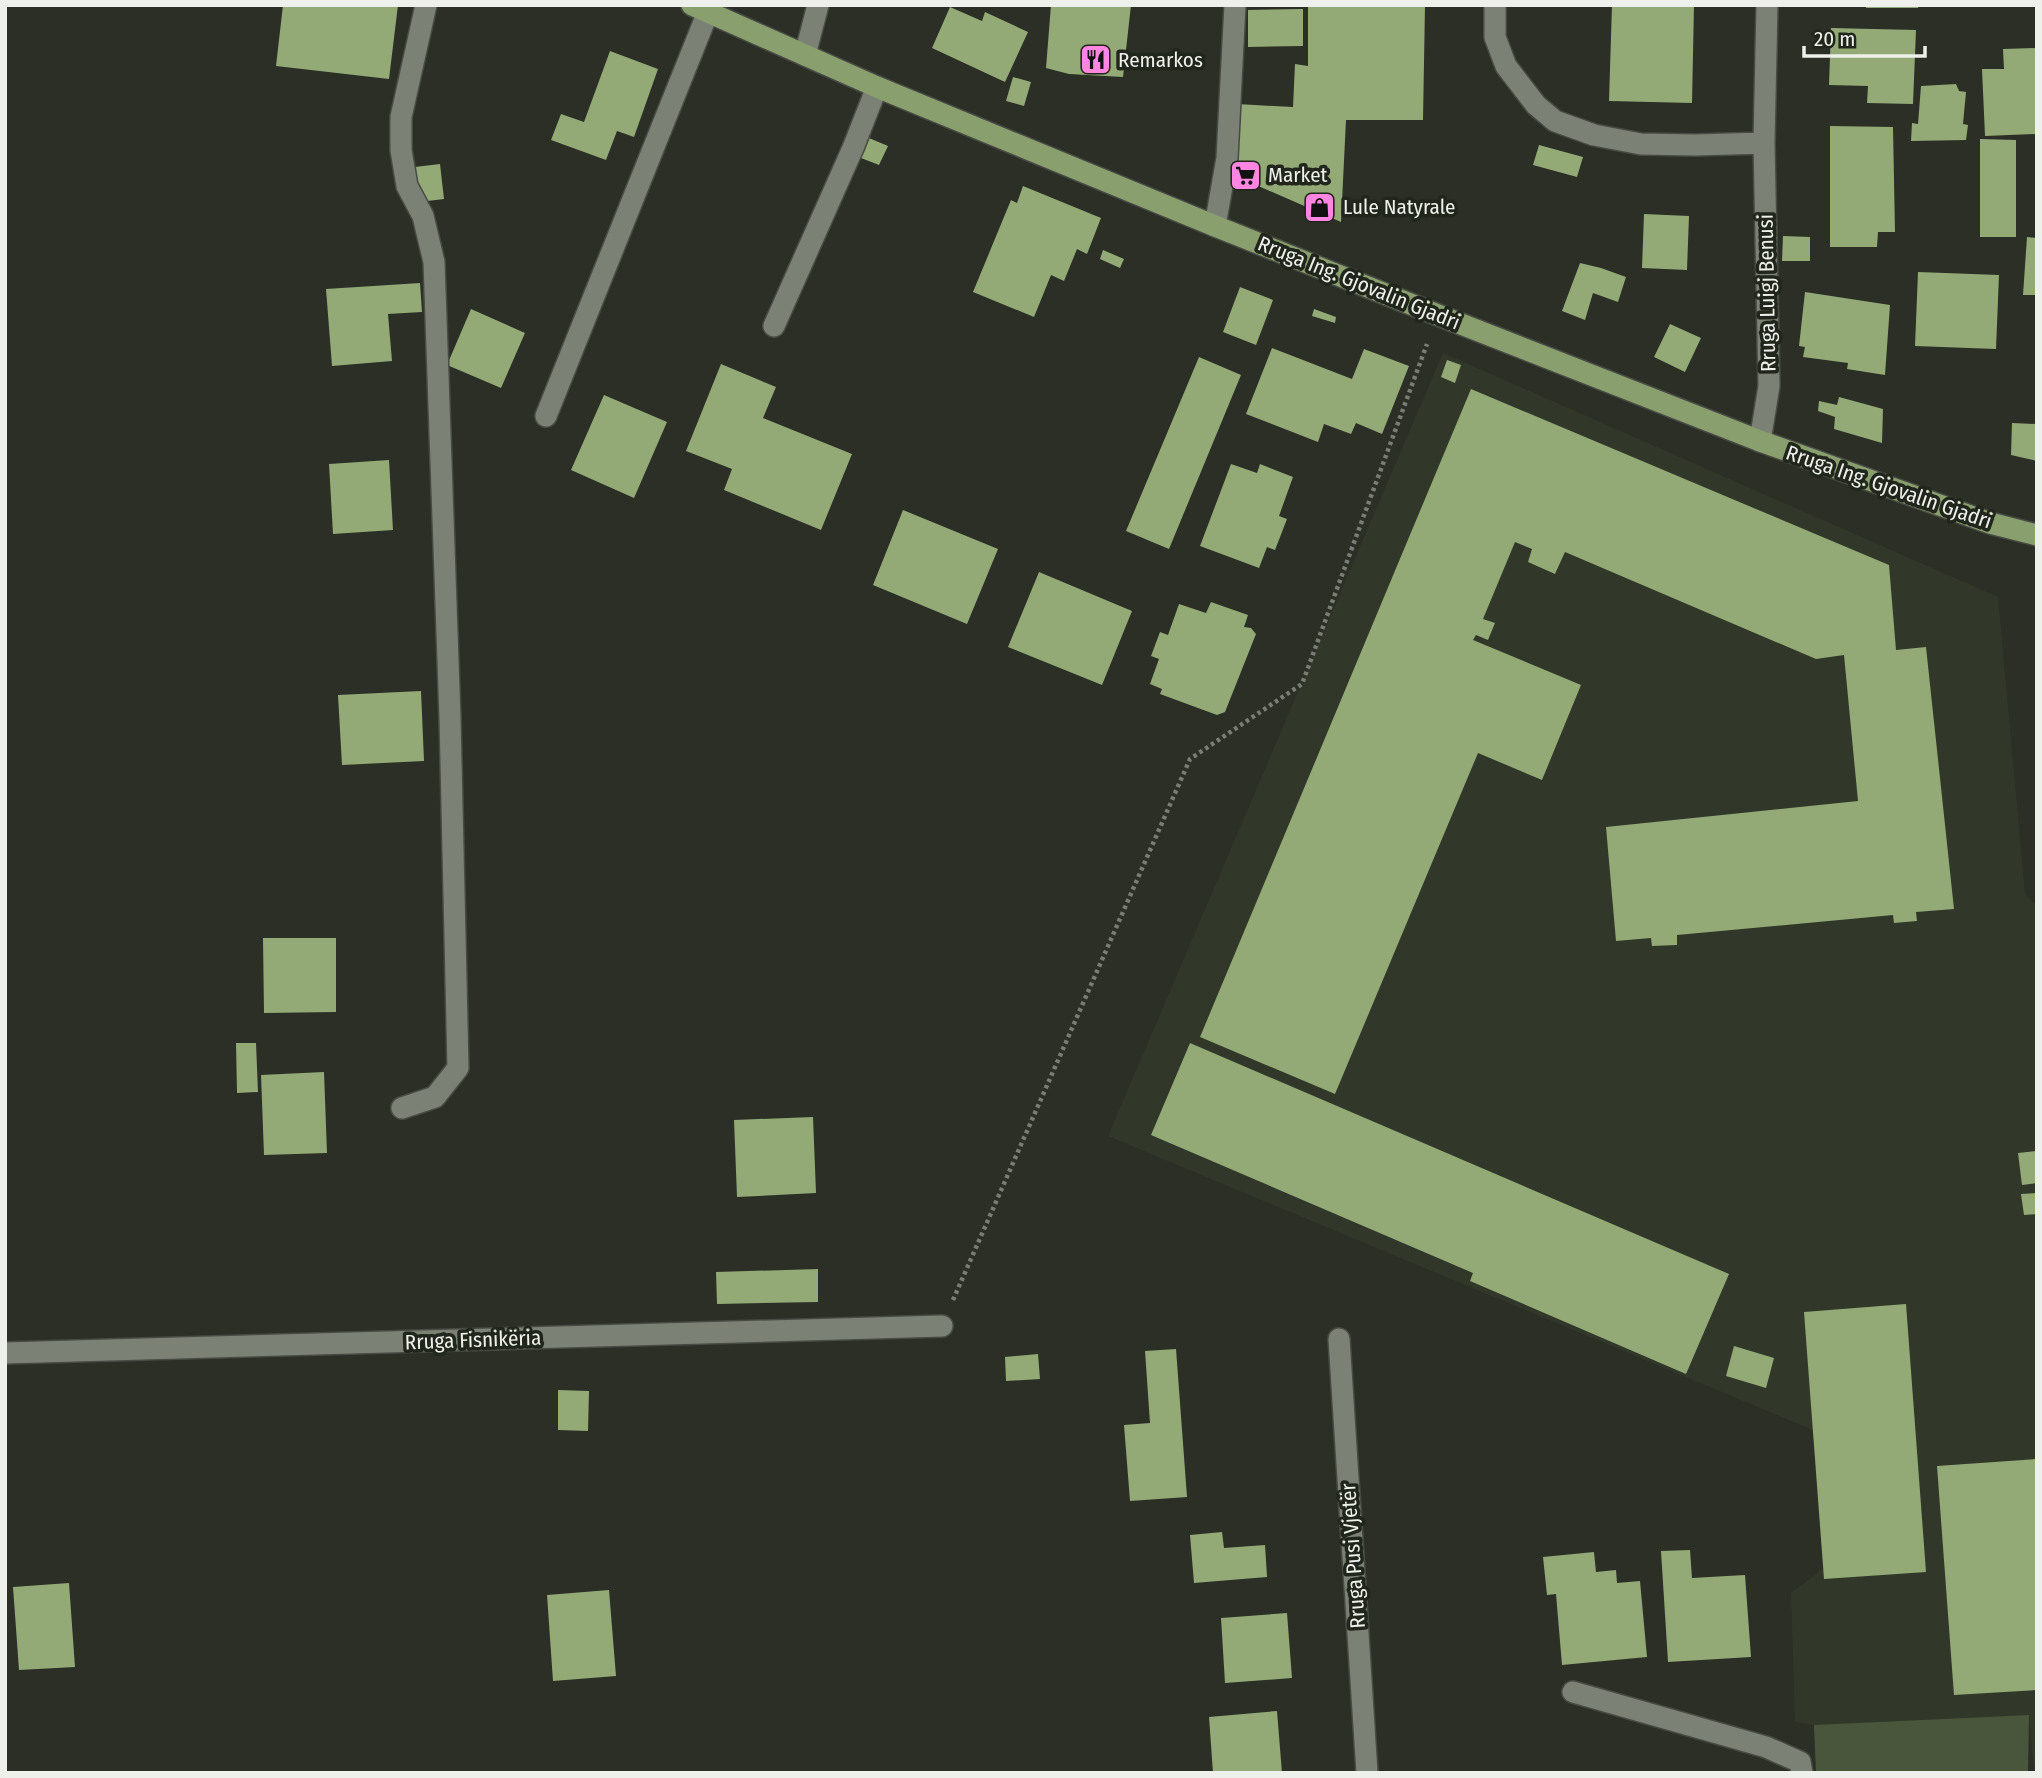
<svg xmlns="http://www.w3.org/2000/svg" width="2042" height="1778" font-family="'Fira Sans Condensed',sans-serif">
<rect width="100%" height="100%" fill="#2b2f26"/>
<path fill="#313829" d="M1443,353L1998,597L2025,894L2037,907V1773H2034L2029,1715L1814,1725L1795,1722L1791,1593L1824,1568L1813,1430L1108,1136Z"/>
<path fill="#4a563b" d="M2029,1715L2028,1773H1816L1814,1725Z"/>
<path fill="#93aa77" d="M283,5H398L389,79L276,66Z
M1051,5H1131L1123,77L1069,74L1046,68Z
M1308,5H1425L1423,120H1346L1341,222L1233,175L1237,104L1293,107L1295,64L1308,66Z
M1612,5H1694L1692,103L1609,101Z
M1866,5H1919L1918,8H1866Z
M950,7L982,21L985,12L1028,32L1005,82L932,48Z
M1303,9V46L1248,47V10Z
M1831,28L1916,30L1913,104L1867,103L1868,86L1829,85Z
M2037,48V134L1985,136L1982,69H2004L2003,49Z
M610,51L658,69L634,137L617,131L606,160L551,140L561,114L584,122Z
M1013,77L1031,82L1024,106L1006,101Z
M1956,84L1959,91L1966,92L1963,124L1968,125L1966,140L1911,141L1912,123L1918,124L1921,86Z
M1830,126L1893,127L1895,232H1878L1877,247H1830Z
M869,138L888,146L879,165L861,158Z
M1980,139L2016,140V237H1980Z
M1539,145L1583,157L1577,177L1533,165Z
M440,164L444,199L419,202L415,167Z
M1023,186L1101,218L1087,254L1077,249L1064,281L1051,275L1034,317L973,292L1011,200L1017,203Z
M1644,214L1689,216L1687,270L1642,268Z
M1783,236L1810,237V261H1782Z
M2027,237L2037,238V295H2023Z
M1103,250L1124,259L1120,268L1100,259Z
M1580,263L1601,268L1626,277L1618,302L1593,293L1585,320L1562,311Z
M1918,272L1999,275L1996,349L1915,346Z
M420,283L422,312L388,314L392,361L332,366L326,289Z
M1240,287L1273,300L1256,345L1223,332Z
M1805,292L1890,305L1885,375L1847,369L1848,363L1803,357L1805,347L1799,346Z
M471,309L525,333L501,388L447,365Z
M1314,309L1336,317L1335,323L1312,316Z
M1670,324L1701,338L1685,372L1654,357Z
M1272,348L1352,379L1364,349L1409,366L1382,434L1356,423L1351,434L1324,424L1318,442L1246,414Z
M1199,357L1241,375L1169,549L1126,531Z
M1447,360L1461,365L1455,383L1441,377Z
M721,364L776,387L763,418L852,454L821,530L724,490L732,469L686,451Z
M1471,389L1889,565L1896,650L1926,647L1954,909L1916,912L1917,921L1894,923L1893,915L1677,935V945L1652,946L1651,938L1616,941L1606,827L1858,801L1844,655L1816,659L1565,552L1555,574L1528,562L1532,549L1515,542L1483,619L1495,623L1488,640L1476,635L1473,640L1581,685L1542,780L1478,753L1335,1094L1200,1037Z
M604,395L667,422L634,498L571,470Z
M1839,397L1883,409L1882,443L1834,429L1835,417L1818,411L1819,401L1837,405Z
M2012,423L2037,424V461L2011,455Z
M389,460L393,530L333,534L329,464Z
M1231,464L1257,473L1260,464L1293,477L1279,516L1287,519L1275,550L1267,547L1259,568L1200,546Z
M903,510L998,549L967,624L873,585Z
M1039,572L1132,611L1102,685L1008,647Z
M1211,602L1248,615L1244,627L1251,628L1256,634L1225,712L1217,715L1160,694L1162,689L1150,684L1159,659L1151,656L1160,632L1168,635L1179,604L1206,613Z
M421,691L424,761L342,765L338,695Z
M263,938H336V1012L264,1013Z
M236,1043H256L258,1092L237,1093Z
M1190,1043L1729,1274L1686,1374L1470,1281L1473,1273L1151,1135Z
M324,1072L327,1153L264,1155L261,1075Z
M813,1117L816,1193L737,1197L734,1120Z
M2037,1151V1183L2022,1185L2018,1153Z
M2037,1193V1214L2024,1215L2021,1194Z
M818,1269V1302L717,1304L716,1272Z
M1906,1304L1926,1572L1824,1579L1804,1312Z
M1734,1346L1774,1358L1766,1388L1726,1376Z
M1176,1349L1187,1497L1130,1501L1124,1425L1150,1423L1145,1351Z
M1038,1354L1040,1379L1006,1381L1005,1357Z
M558,1390L589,1391L588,1431L558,1430Z
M2037,1459V1690L1954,1695L1937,1466Z
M1222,1532L1224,1548L1265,1545L1267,1577L1194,1583L1190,1535Z
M1690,1550L1692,1578L1745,1575L1751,1657L1668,1662L1661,1551Z
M1594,1552L1596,1572L1616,1570L1617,1583L1640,1581L1647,1657L1562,1665L1556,1594L1547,1595L1543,1557Z
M69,1583L75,1667L19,1670L13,1587Z
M609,1590L616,1676L553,1681L547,1595Z
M1287,1613L1292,1678L1225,1683L1221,1618Z
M1277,1711L1282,1773H1213L1209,1717Z"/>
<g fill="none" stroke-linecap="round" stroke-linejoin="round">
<defs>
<path id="minor" d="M1495,5V37L1506,66L1536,105L1555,121L1594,135L1641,144L1695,145L1764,143
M805,55L818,5
M1215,226L1227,158L1235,5
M774,326L853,148L877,87
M546,416L708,12
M1760,441L1769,386L1764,143L1767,5
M402,1108L435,1097L458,1068L450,718L434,262L423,216L407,186L401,150V117L426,5
M1339,1339L1367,1773
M5,1353L942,1326
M1573,1692L1766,1747L1800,1762L1802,1773"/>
<path id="major" d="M692,5L877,87L1215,226L1438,315L1760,441L1990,523L2037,535"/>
</defs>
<use href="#minor" stroke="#484b44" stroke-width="24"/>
<use href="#major" stroke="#484b44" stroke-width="24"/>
<path stroke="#797d75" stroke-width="4.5" stroke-dasharray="3.5 3.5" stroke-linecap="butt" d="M953,1300L1190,759L1302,684L1427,344"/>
<use href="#minor" stroke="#7c8176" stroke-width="21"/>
<use href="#major" stroke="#8a9f6e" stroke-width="21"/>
</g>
<defs>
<symbol id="restaurant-square" viewBox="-11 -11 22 22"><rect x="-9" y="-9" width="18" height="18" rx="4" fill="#fe85e0" stroke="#21261c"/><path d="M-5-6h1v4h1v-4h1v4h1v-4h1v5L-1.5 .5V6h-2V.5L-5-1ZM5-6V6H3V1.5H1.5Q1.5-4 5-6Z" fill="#111"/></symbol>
<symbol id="supermarket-square" viewBox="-11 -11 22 22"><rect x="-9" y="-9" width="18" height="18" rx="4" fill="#fe85e0" stroke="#21261c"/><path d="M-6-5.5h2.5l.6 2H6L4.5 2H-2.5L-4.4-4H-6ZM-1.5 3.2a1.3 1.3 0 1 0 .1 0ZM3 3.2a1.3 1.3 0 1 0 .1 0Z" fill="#111"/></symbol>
<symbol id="shop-square" viewBox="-11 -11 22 22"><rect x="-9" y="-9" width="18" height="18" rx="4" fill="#fe85e0" stroke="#21261c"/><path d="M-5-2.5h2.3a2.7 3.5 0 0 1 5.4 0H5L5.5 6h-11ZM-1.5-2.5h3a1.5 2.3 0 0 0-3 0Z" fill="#111"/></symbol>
</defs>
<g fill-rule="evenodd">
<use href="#restaurant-square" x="1078" y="42" width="35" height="35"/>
<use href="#supermarket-square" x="1228" y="158" width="35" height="35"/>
<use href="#shop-square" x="1302" y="190" width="35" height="35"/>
</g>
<g text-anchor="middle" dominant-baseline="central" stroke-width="7" stroke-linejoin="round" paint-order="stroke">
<g font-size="21" fill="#eef1eb" stroke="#21261c" text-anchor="start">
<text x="1118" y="60">Remarkos</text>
<text x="1268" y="175">Market</text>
<text x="1343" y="207">Lule Natyrale</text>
</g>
<g font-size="21" fill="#eef1eb" stroke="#21261c">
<text transform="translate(1359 283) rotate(22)">Rruga Ing. Gjovalin Gjadri</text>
<text transform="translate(1767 293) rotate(-91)">Rruga Luigj Benusi</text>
<text transform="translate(1889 487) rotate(19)">Rruga Ing. Gjovalin Gjadri</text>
<text transform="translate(473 1340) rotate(-2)">Rruga Fisnikëria</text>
<text transform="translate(1353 1556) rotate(-94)">Rruga Pusi Vjetër</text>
</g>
</g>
<rect width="2042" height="1778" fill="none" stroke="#eef1eb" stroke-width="14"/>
<path d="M1804 46v10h121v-10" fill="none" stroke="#eef1eb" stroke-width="3.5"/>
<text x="1814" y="46" font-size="21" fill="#eef1eb" stroke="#21261c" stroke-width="5" paint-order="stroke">20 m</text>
</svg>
